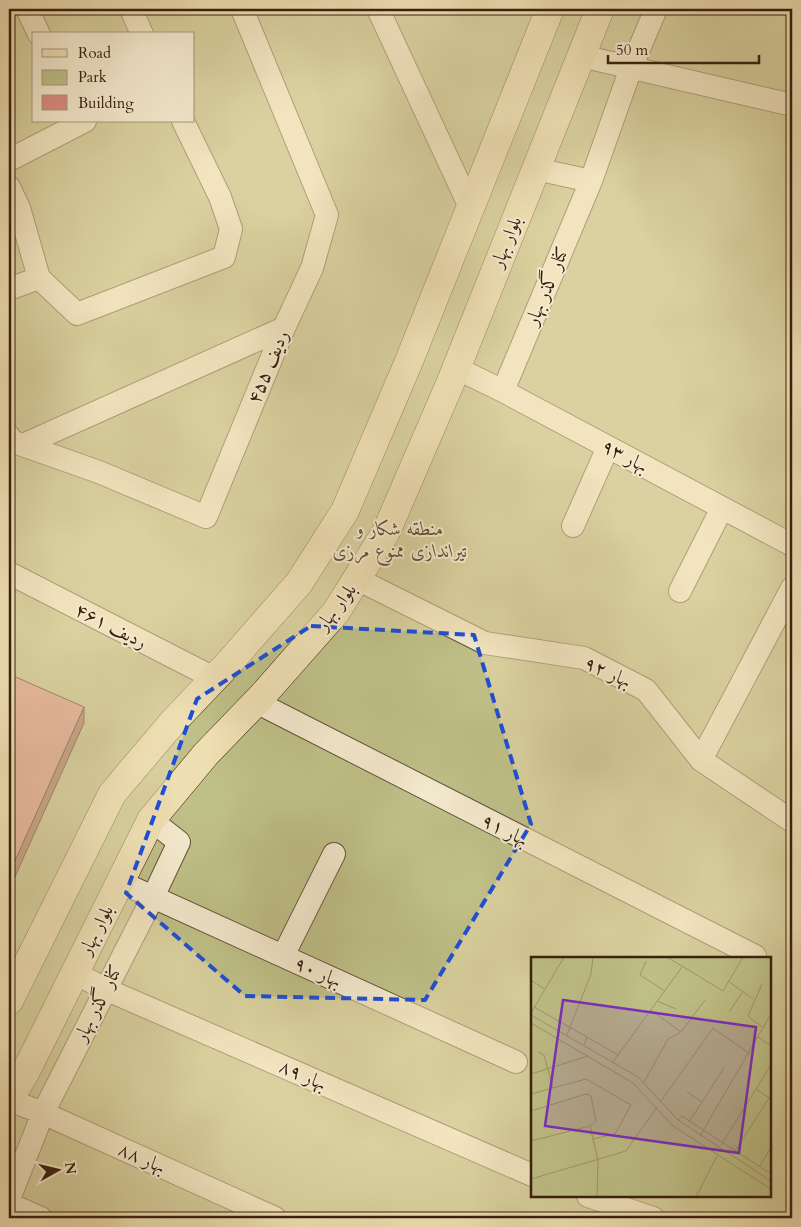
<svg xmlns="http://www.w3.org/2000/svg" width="801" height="1227" font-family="Cardo,Amiri,serif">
<rect width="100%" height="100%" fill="#eedfb3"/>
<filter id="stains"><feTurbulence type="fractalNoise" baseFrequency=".004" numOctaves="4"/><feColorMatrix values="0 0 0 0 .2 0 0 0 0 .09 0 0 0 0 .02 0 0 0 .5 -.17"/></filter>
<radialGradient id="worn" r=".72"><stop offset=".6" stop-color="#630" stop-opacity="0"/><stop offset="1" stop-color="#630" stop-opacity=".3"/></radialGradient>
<path fill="#bfc088" stroke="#7c704a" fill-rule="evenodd" d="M9,9H792V1218H9ZM34,34H194V121H34ZM532,958H770V1196H532Z"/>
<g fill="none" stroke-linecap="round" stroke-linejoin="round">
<defs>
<path id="minor" d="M27,9L39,34
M131,9L142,34
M378,9L470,207
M581,56L792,105
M9,160L85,121
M536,169L591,181L631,68L656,9
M9,187L19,208L39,278L77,314L224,257L231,229L220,197L183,121
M9,289L39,278
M456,368L503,391L792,545
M503,391L591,181
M9,436L11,441L99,472L206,517L284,328L312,268L327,215L242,9
M23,445L284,328
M573,526L608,447
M9,573L214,678
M357,579L485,643L584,658L646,690L701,760L792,821
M680,591L722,508
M256,702L755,956L754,958
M701,760L792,588
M120,882L516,1062
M283,956L334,854
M75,973L105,989L532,1175
M9,1100L43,1113L275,1218
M588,1196L653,1218
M9,1199L43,1113L153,897L179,842L151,820
M9,1204L41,1218"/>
<path id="major" d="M9,1001L112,794L172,723L228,664L299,583L345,511L409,361L550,9
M9,1100L25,1073L151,820L206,754L262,696L336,612L386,532L452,379L600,9"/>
</defs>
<use href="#minor" stroke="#665036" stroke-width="24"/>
<use href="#major" stroke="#38200c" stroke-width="29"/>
<use href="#minor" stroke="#f4eace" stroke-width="22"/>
<use href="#major" stroke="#eedfb3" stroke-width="28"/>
</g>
<path fill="#9a635c" stroke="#38200c" d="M84,707V723L9,890V874Z"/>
<path fill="#dc8d84" stroke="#38200c" d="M9,674L84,707L9,874Z"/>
<path d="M0 0H801V1227H0ZM311,626L474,635L531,824L425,1000L245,996L126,893L197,699Z" fill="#eedfb3" fill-opacity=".55" fill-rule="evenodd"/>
<path fill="none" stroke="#1d4ed8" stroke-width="4" stroke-dasharray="10 6" stroke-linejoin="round" d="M311,626L474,635L531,824L425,1000L245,996L126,893L197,699Z"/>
<g text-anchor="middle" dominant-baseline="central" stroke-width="4" stroke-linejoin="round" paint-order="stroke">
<g font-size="19" fill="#38200c" stroke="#f4eace">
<text transform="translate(506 242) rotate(-68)">بلوار بهار</text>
<text transform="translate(547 286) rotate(-67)">کنار گذر بهار</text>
<text transform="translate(268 367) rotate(-67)">ردیف ۴۵۵</text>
<text transform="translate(625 456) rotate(28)">بهار ۹۳</text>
<text transform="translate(336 607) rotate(-53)">بلوار بهار</text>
<text transform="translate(111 626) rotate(27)">ردیف ۴۶۱</text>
<text transform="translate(608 672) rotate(25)">بهار ۹۲</text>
<text transform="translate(505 830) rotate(27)">بهار ۹۱</text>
<text transform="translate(96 930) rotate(-63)">بلوار بهار</text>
<text transform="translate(318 972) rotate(24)">بهار ۹۰</text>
<text transform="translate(98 1003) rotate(-63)">کنار گذر بهار</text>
<text transform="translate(303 1075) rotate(24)">بهار ۸۹</text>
<text transform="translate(142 1158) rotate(24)">بهار ۸۸</text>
</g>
<g font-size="19" font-style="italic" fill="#605031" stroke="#f4eace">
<text x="400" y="529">منطقه شکار و<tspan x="400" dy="22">تیراندازی ممنوع مرزی</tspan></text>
</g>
</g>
<g transform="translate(531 957)">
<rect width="240" height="240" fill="#eedfb3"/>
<path d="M240,0V240H0V1Z" fill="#bfc088"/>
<path fill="none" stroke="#a59370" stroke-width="1" d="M136,0L192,34L212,0M115,4L109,18L134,34M0,23L13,32M197,24L222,42M231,27L217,59L231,70M126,44L145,52M3,50L56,80L53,88M120,53L150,75M198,55L212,34M0,56L33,0M0,58L107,120L147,163L240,224M0,66L102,126L142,169L240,232M36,78L60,17L62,0M56,80L87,98M227,80L240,89M7,95L13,98L22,131M82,105L151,10M0,117L57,99M113,125L137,82L150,75L174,43M225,132L240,108M156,135L171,145M0,137L55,122L100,148L84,177L62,182M130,144L182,71L219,97M0,154L55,137L60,139L65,164L59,169L0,184M147,163L151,159L240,217M158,165L193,111M59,169L67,203L66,240M169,179L240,57M190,188L225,132L238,141M204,194L240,138M228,210L240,191M0,222L95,194L126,150M165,240L186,199"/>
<path fill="#7b2cbf" fill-opacity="0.15" stroke="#7b2cbf" stroke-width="2.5" d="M32,43L225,70L208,196L14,169Z"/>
<rect width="240" height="240" fill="none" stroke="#38200c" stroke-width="2.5"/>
</g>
<rect width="801" height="1227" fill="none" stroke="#eedfb3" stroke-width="30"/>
<rect x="10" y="10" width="781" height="1207" fill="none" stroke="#38200c" stroke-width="2.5"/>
<rect x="15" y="15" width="771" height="1197" fill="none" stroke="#38200c"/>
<rect x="32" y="32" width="162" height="90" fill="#f4eace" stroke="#a99980"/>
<rect x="42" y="49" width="25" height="8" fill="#eedfb3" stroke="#a99980"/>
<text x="78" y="58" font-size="15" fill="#38200c">Road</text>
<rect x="42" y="70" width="25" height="15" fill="#bfc088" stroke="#a99980"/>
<text x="78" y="82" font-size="15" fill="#38200c">Park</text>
<rect x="42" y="95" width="25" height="15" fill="#dc8d84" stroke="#a99980"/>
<text x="78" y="108" font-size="15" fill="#38200c">Building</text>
<g transform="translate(58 1170) rotate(82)" stroke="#f4eace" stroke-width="4" paint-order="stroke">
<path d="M0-4L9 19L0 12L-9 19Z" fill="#38200c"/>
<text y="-8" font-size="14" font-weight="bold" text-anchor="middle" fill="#38200c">N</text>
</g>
<path d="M608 55v8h151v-8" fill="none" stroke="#38200c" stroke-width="2.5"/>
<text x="616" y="55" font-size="15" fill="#38200c" stroke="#f4eace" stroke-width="4" paint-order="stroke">50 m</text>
<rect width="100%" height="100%" filter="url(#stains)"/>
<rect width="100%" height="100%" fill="url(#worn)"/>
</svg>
